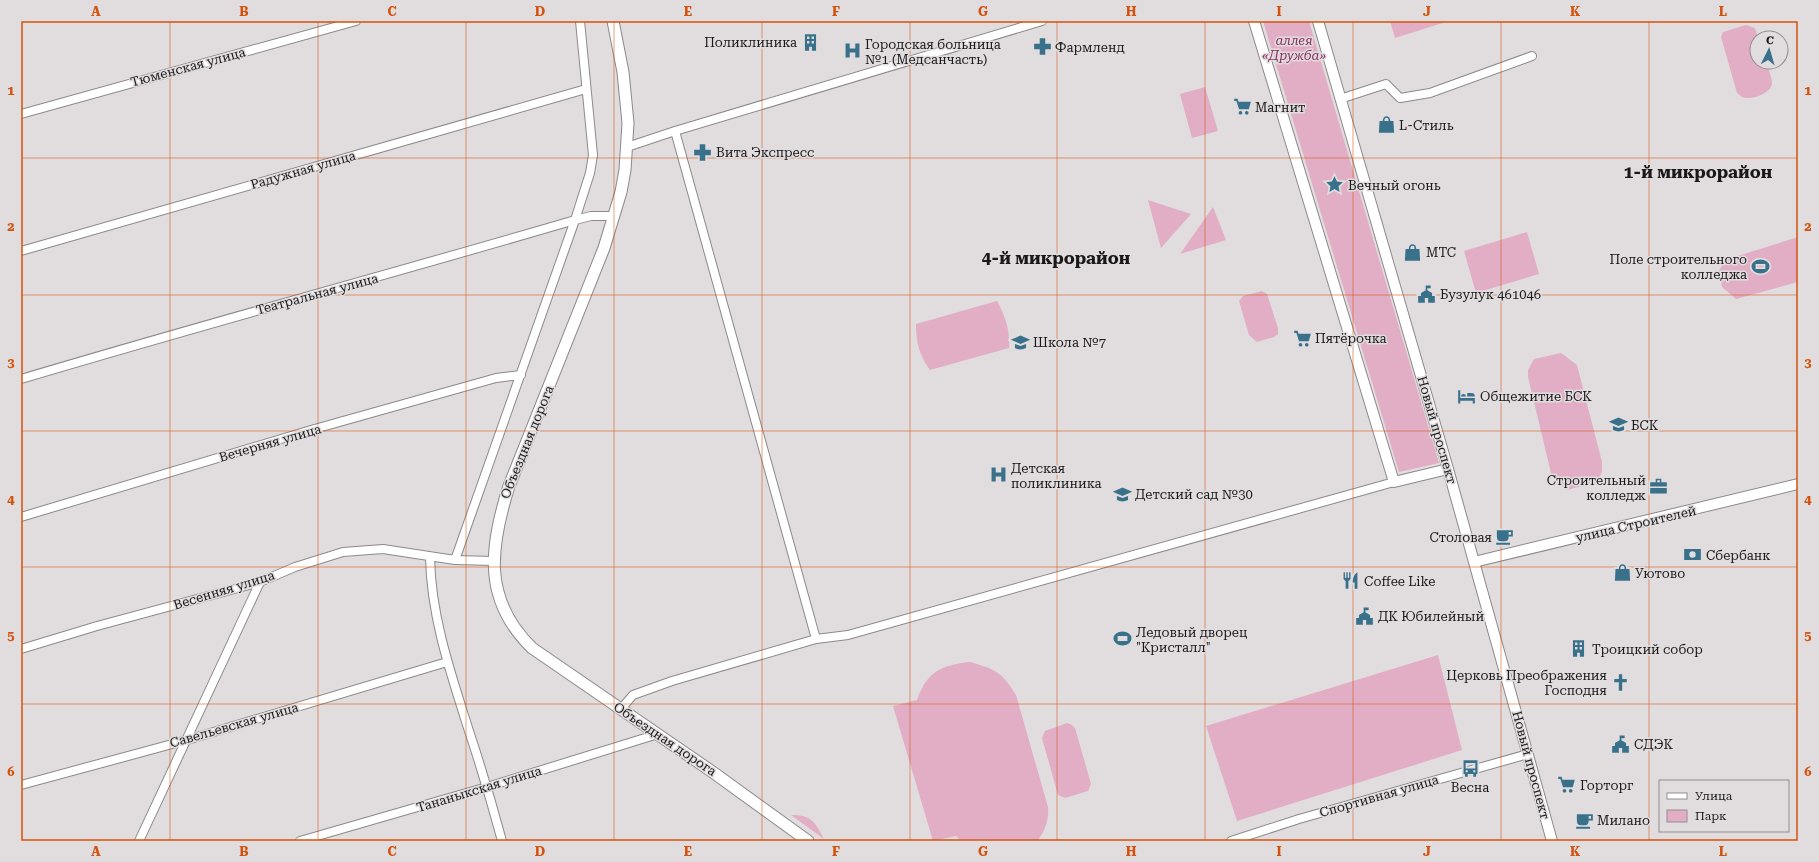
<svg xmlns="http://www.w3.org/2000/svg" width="1819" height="862" font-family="'Roboto Serif',serif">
<rect width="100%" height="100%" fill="#e1dddf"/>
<path fill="#e1aec5" d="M1263,21H1309L1439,463L1399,472Z
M1390,21H1449L1395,38Z
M1746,25L1755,28L1758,38L1757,62H1766C1768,68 1772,77 1772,84C1771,93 1751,101 1742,97C1740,96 1739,94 1737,93L1721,37L1723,32Z
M1205,87L1218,131L1192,138L1180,94Z
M1148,200L1191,214L1161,248Z
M1213,207L1226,240L1180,254Z
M1527,232L1539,274L1476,293L1464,251Z
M1798,237V282L1736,299L1722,287L1719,271L1725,260Z
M1262,291L1267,294L1278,328V334L1274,337L1257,342L1249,335L1239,301L1243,296Z
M997,301C1006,318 1010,330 1009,348L930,370C919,355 916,342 916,324Z
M1561,353L1577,365L1602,462V472L1597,482L1567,490L1556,482L1551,473L1528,377V370L1534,359Z
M1438,655L1462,750L1237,821L1206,726Z
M970,662C995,669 1002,672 1016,695L1048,807C1049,820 1045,831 1037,841H961L956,836L933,841L893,706L917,700C927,671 942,665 970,662Z
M1067,723L1072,725L1075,728L1091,784L1088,791L1065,798L1058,795L1042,738L1045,731Z
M791,815C812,815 815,822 824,839Z"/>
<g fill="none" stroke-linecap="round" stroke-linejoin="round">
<defs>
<path id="minor" d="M1340,99L1386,84L1400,98L1430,93L1532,56
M21,114L356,21
M675,131L816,639
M627,147L675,131L1042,21
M21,251L586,89
M21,379C205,324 391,274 575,220L591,216H615
M21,517L311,430L496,378L521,375
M430,557C431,617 451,674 469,731C481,767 492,804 502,841
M455,560L575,220L590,173L593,155L580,21
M21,649L97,626L260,582L295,567L343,552L383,549L455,560L494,561
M621,709L633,695L672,681L816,639L848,635L1394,482
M21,785L187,740L447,662
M139,841L260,582
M300,841L487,787L658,734
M1231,841L1299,819L1528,754"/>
<path id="tertiary" d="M1254,21L1394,482L1448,469
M1318,21L1448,469L1552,841
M1474,562L1798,484"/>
<path id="secondary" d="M613,21L623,72L628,123L625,170L621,192L604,248L509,486C490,547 482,599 532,648L714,773L808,841"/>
</defs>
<use href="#minor" stroke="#8d898a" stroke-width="10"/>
<use href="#tertiary" stroke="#8d898a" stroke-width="12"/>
<use href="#secondary" stroke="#8d898a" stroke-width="13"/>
<use href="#minor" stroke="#fff" stroke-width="8"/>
<use href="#tertiary" stroke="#fff" stroke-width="10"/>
<use href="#secondary" stroke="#fff" stroke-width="11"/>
</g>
<path fill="none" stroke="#d3520d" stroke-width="1" stroke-opacity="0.55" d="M170,21V841M318,21V841M466,21V841M614,21V841M762,21V841M910,21V841M1057,21V841M1205,21V841M1353,21V841M1501,21V841M1649,21V841M21,158H1798M21,295H1798M21,431H1798M21,567H1798M21,704H1798"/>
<defs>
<symbol id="building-bare" viewBox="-9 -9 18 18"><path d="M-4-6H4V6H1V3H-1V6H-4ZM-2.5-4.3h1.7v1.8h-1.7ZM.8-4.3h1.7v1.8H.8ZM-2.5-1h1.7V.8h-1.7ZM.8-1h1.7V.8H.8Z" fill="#39718b" stroke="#e1dddf" stroke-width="2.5" paint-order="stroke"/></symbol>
<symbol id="pharmacy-bare" viewBox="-9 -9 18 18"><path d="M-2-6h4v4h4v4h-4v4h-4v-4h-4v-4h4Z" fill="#39718b" stroke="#e1dddf" stroke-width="2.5" paint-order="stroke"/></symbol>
<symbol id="hospital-bare" viewBox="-9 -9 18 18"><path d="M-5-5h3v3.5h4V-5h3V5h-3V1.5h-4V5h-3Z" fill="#39718b" stroke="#e1dddf" stroke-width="2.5" paint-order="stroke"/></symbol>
<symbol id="supermarket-bare" viewBox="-9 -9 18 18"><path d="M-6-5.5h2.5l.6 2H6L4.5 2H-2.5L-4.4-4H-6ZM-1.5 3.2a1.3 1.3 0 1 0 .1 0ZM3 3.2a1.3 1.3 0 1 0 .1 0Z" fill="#39718b" stroke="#e1dddf" stroke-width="2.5" paint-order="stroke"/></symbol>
<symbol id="shop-bare" viewBox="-9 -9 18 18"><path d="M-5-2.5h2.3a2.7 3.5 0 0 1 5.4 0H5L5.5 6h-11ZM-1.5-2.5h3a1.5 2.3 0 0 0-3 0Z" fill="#39718b" stroke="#e1dddf" stroke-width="2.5" paint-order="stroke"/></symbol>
<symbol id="sight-bare" viewBox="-9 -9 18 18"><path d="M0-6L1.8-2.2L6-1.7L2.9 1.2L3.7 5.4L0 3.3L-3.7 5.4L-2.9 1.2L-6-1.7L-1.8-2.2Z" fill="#39718b" stroke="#e1dddf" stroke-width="2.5" paint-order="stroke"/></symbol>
<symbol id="stadium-bare" viewBox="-9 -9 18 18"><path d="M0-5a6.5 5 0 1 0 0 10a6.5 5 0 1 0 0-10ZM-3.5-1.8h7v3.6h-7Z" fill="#39718b" stroke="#e1dddf" stroke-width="2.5" paint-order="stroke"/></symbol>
<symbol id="civic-bare" viewBox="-9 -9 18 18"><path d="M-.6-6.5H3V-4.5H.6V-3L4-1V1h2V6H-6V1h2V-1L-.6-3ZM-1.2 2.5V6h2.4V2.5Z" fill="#39718b" stroke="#e1dddf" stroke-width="2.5" paint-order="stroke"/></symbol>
<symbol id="school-bare" viewBox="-9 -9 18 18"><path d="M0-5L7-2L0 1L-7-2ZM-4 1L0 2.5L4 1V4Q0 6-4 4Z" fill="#39718b" stroke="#e1dddf" stroke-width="2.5" paint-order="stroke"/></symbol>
<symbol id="hotel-bare" viewBox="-9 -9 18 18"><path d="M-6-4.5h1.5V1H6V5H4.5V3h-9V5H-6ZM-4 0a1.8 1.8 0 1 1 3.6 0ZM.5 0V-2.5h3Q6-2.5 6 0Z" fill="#39718b" stroke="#e1dddf" stroke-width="2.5" paint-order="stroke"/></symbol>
<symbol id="university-bare" viewBox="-9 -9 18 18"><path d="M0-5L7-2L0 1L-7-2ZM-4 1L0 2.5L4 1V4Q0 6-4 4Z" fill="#39718b" stroke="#e1dddf" stroke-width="2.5" paint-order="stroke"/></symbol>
<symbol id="office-bare" viewBox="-9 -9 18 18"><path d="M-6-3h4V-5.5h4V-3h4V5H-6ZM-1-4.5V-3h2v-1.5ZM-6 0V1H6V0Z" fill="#39718b" stroke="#e1dddf" stroke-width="2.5" paint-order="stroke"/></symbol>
<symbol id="cafe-bare" viewBox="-9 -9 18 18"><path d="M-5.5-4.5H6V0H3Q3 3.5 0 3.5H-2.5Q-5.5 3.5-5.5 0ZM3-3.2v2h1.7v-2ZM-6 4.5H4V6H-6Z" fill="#39718b" stroke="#e1dddf" stroke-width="2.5" paint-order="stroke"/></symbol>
<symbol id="bank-bare" viewBox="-9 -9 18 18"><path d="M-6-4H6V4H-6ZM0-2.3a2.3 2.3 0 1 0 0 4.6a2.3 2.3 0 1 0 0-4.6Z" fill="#39718b" stroke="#e1dddf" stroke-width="2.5" paint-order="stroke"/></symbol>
<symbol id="restaurant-bare" viewBox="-9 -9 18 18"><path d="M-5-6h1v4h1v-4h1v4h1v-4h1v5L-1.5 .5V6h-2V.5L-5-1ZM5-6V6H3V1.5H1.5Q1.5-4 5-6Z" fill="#39718b" stroke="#e1dddf" stroke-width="2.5" paint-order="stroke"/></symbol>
<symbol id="church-bare" viewBox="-9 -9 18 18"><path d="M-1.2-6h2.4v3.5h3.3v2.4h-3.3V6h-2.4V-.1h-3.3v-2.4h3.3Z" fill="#39718b" stroke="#e1dddf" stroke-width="2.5" paint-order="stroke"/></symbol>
<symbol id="bus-bare" viewBox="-9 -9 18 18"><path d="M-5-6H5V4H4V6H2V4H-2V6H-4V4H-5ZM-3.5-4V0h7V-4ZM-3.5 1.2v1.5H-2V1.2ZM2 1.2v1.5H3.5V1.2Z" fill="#39718b" stroke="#e1dddf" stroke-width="2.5" paint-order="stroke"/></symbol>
</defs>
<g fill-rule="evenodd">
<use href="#building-bare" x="798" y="30" width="25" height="25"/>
<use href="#pharmacy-bare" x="1030" y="34" width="25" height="25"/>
<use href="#hospital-bare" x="840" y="38" width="25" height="25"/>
<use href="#supermarket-bare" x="1230" y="94" width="25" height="25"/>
<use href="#shop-bare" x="1374" y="112" width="25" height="25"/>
<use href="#pharmacy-bare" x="690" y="140" width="25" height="25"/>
<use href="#sight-bare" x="1322" y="172" width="25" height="25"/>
<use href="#shop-bare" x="1400" y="240" width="25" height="25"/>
<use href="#stadium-bare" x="1748" y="254" width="25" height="25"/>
<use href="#civic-bare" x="1414" y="282" width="25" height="25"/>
<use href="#supermarket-bare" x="1290" y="326" width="25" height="25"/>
<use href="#school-bare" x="1008" y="330" width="25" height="25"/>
<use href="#hotel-bare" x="1454" y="384" width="25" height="25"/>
<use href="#university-bare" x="1606" y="412" width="25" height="25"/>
<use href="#hospital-bare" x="986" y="462" width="25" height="25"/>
<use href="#office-bare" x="1646" y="474" width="25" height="25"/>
<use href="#school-bare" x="1110" y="482" width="25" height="25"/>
<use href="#cafe-bare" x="1492" y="524" width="25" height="25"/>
<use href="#bank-bare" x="1680" y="542" width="25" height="25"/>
<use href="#shop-bare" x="1610" y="560" width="25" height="25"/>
<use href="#restaurant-bare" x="1338" y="568" width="25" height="25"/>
<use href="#civic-bare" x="1352" y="604" width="25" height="25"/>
<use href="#stadium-bare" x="1110" y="626" width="25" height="25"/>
<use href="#building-bare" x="1566" y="636" width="25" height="25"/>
<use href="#church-bare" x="1608" y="670" width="25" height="25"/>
<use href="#civic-bare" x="1608" y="732" width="25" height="25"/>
<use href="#bus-bare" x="1458" y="756" width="25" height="25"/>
<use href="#supermarket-bare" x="1554" y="772" width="25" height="25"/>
<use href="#cafe-bare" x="1572" y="808" width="25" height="25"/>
</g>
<g text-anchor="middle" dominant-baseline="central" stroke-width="3" stroke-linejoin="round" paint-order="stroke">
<g font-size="13" font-style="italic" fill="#872e5e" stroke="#e1dddf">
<text x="1294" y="40">аллея<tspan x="1294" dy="15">«Дружба»</tspan></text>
</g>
<g font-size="13" fill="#1a1819" stroke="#e1dddf" text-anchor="start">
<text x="797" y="42" text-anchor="end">Поликлиника</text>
<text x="865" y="44">Городская больница<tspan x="865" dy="15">№1 (Медсанчасть)</tspan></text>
<text x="1055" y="47">Фармленд</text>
<text x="1255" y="107">Магнит</text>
<text x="1399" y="125">L-Стиль</text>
<text x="716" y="152">Вита Экспресс</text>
<text x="1348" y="185">Вечный огонь</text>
<text x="1426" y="252">МТС</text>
<text x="1747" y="259" text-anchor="end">Поле строительного<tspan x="1747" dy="15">колледжа</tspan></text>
<text x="1440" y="294">Бузулук 461046</text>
<text x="1315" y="338">Пятёрочка</text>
<text x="1033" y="342">Школа №7</text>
<text x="1480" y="396">Общежитие БСК</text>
<text x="1631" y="425">БСК</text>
<text x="1011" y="468">Детская<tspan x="1011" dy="15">поликлиника</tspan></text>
<text x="1646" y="480" text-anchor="end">Строительный<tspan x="1646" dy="15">колледж</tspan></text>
<text x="1135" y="494">Детский сад №30</text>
<text x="1492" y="537" text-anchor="end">Столовая</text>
<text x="1706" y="555">Сбербанк</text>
<text x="1635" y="573">Уютово</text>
<text x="1364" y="581">Coffee Like</text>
<text x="1378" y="616">ДК Юбилейный</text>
<text x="1136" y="632">Ледовый дворец<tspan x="1136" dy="15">"Кристалл"</tspan></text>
<text x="1592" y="649">Троицкий собор</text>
<text x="1607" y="675" text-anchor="end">Церковь Преображения<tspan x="1607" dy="15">Господня</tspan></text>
<text x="1634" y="744">СДЭК</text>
<text x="1580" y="785">Горторг</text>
<text x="1470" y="787" text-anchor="middle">Весна</text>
<text x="1597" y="820">Милано</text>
</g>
<g font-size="13" fill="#1a1819" stroke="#e1dddf">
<text transform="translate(188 67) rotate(-15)">Тюменская улица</text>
<text transform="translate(303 170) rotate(-16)">Радужная улица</text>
<text transform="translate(317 294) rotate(-15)">Театральная улица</text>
<text transform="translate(1437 430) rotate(74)">Новый проспект</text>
<text transform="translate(527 442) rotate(-68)">Объездная дорога</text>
<text transform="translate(270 443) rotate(-16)">Вечерняя улица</text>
<text transform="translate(1636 524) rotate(-13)">улица Строителей</text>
<text transform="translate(224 590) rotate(-17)">Весенняя улица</text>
<text transform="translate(234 725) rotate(-16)">Савельевская улица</text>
<text transform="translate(665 739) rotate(34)">Объездная дорога</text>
<text transform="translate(1531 765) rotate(75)">Новый проспект</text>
<text transform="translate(479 789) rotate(-17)">Тананыкская улица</text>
<text transform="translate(1379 796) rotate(-16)">Спортивная улица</text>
</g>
<g font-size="17" font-weight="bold" fill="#1a1819" stroke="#e1dddf">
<text x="1698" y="172">1-й микрорайон</text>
<text x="1056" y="258">4-й микрорайон</text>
</g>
</g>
<rect width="1819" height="862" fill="none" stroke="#e1dddf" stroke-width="44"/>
<rect x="1659" y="780" width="130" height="52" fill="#e1dddf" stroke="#918e90"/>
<rect x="1667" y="793" width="20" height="6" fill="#ffffff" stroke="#918e90"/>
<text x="1695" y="800" font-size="12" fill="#1a1819">Улица</text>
<rect x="1667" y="810" width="20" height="12" fill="#e1aec5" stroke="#918e90"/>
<text x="1695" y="820" font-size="12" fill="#1a1819">Парк</text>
<g transform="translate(1769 50) rotate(5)"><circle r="19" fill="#e1dddf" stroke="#918e90"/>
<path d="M0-3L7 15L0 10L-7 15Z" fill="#39718b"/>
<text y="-6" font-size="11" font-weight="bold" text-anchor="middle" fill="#1a1819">С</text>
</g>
<rect x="22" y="22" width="1775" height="818" fill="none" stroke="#d3520d" stroke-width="1.5"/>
<g font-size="13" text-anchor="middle" font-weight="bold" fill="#d3520d">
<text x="96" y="16">A</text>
<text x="244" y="16">B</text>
<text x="392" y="16">C</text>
<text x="540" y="16">D</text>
<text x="688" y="16">E</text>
<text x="836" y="16">F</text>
<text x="983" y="16">G</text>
<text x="1131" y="16">H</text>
<text x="1279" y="16">I</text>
<text x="1427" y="16">J</text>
<text x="1575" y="16">K</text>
<text x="1723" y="16">L</text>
<text x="11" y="95">1</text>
<text x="1808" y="95">1</text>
<text x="11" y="231">2</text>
<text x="1808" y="231">2</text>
<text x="11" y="367">3</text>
<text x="1808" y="367">3</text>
<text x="11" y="504">4</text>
<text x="1808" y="504">4</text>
<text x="11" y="640">5</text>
<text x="1808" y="640">5</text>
<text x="11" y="776">6</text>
<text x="1808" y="776">6</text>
<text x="96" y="856">A</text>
<text x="244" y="856">B</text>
<text x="392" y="856">C</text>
<text x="540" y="856">D</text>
<text x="688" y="856">E</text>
<text x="836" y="856">F</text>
<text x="983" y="856">G</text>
<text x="1131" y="856">H</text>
<text x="1279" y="856">I</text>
<text x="1427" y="856">J</text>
<text x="1575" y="856">K</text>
<text x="1723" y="856">L</text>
</g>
</svg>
